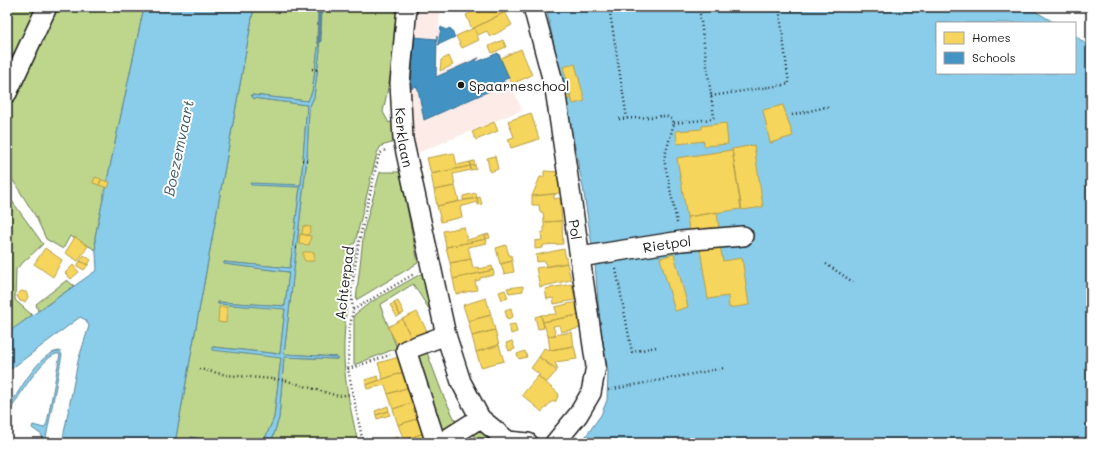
<svg xmlns="http://www.w3.org/2000/svg" width="1098" height="450" font-family="Mali,sans-serif">
<rect width="100%" height="100%" fill="#fff"/>
<filter id="ink" filterUnits="userSpaceOnUse"><feTurbulence type="fractalNoise" baseFrequency=".025" numOctaves="2"/><feDisplacementMap in="SourceGraphic" scale="8" xChannelSelector="R" yChannelSelector="G"/><feConvolveMatrix kernelMatrix="1 2 1 2 8 2 1 2 1" color-interpolation-filters="sRGB"/></filter>
<g filter="url(#ink)">
<path fill="#fcebe7" d="M416,7H440L437,74L479,56L481,60L497,52L522,110L415,154L409,95Z"/>
<path fill="#bdd68c" stroke="#6c7954" d="M7,7H44L7,79Z
M56,7H144L95,237L96,250L70,236L63,249L46,239L36,217L7,171V108Z
M254,7H399L404,9L383,112L389,123L392,121L395,142L381,146L377,153L355,243L346,249V252L356,246C350,283 343,321 344,358C345,387 352,415 358,443H271L279,418L284,357L337,359V357L284,354L307,158L309,108L314,97L320,50L319,42L312,92L308,101L252,95L253,98L307,105L301,185L251,184L300,187L290,268L224,262L225,264L289,272L285,306L218,302V304L285,308L280,354L213,347L212,349L281,357L274,418L263,443H221L191,437L190,439L210,443H175Z
M380,172H400L418,263L356,300L364,230Z
M7,194L43,244L16,269L15,300L32,315L7,334Z
M426,271L436,306L429,309L413,284L380,305L397,348L354,365V315L371,302Z
M67,280L74,286L38,311L36,304Z
M426,350L443,395L458,426L439,437L413,355Z
M477,423L500,443H478L470,429Z"/>
<path fill="#89cdeb" stroke="#5d8698" d="M144,7H254L175,443H62L78,361L89,326L86,320L80,317L7,372V333L97,270L95,237Z
M546,7H1028L1055,23H937V73H1075V35L1091,49V443H581L601,415L607,400L608,372L600,324L595,265L583,187Z
M319,41L320,50L314,97L309,108L307,158L284,354L337,357V359L284,357L279,418L271,443H263L274,418L281,358L212,350V347L280,354L285,309L218,304V302L285,306L289,272L224,264V262L290,268L300,187L251,185L250,183L301,185L307,105L253,98L251,95L308,101L312,92Z
M60,351L62,355L45,443H41L42,435L32,428L33,425L44,428L47,423L60,354C45,350 14,404 7,416V410C18,394 39,351 60,351Z
M191,437L221,443H210L190,439Z"/>
<path fill="#f6d55c" stroke="#b59e49" d="M327,7H333V10L327,9Z
M481,7H503L505,12L472,29L466,15Z
M505,12L512,25L490,37L487,31L478,35L474,28Z
M474,28L479,40L462,48L456,36Z
M503,40L506,47L492,53L489,46Z
M521,49L532,75L512,84L498,53L501,58Z
M449,56L453,65L440,71L441,60Z
M575,64L585,101L573,104L563,67Z
M569,95L570,99L566,100L562,97Z
M783,105L793,136L770,143L763,110Z
M531,113L539,139L511,148L508,139L514,137L508,121Z
M494,122L498,131L476,140L472,132Z
M726,123L728,144L704,146V141L677,144L676,131L702,129V126Z
M754,145L763,207L742,210L732,149Z
M732,150L741,209L687,217L677,158Z
M454,153L457,165L470,162V166L431,174L427,158Z
M495,156L498,169L490,172L487,158Z
M474,161L475,165L470,166V162Z
M475,165L476,169L471,170L470,166Z
M470,166L471,170L453,174L455,186L434,190L431,174Z
M544,171L561,172L560,193L532,196L540,177H544Z
M95,177L101,179L99,185L93,183Z
M101,180L110,182L108,188L99,185Z
M455,186L459,201L437,206L434,190Z
M476,193L477,198L463,200V196Z
M556,194L554,196V199L560,198L562,221L544,222L543,212H540L539,205H532V196Z
M480,197L482,204L478,205L477,198Z
M477,198L478,202L460,207L462,217L441,222L437,206Z
M717,212L719,229L690,234L687,217Z
M562,221L563,244L543,245V248L535,249V241L542,240L541,233L544,232V222Z
M303,226L311,227L310,232L307,235L302,234Z
M464,227L467,240L485,235L486,239L446,247L443,231Z
M300,234L311,236L309,245L299,244Z
M489,234L490,238L486,239L485,235Z
M75,237L88,246L78,261L65,253Z
M486,239L487,243L468,247L471,259L450,263L446,247Z
M506,245L509,255H511L512,261L500,264L496,248Z
M720,246L723,261L742,258L749,305L729,308L728,296L708,299L700,249Z
M45,248L62,260L53,277L34,264Z
M564,249L567,263L546,267L545,261L537,262L536,255Z
M303,252H314V261H305L303,257Z
M674,254L688,307L675,311L660,258Z
M84,255L91,260L88,265L80,261Z
M471,259L473,268L478,267L479,269L492,266L493,270L453,279L450,263Z
M80,261L88,265L84,270L77,266Z
M512,261L514,272L504,274L501,264Z
M567,263L571,280L540,287L536,268Z
M73,265L79,272L71,279L65,273Z
M493,270L494,275L480,278V280L475,281L477,290L456,294L453,279Z
M572,284L575,300L554,304L553,298L547,299L545,289Z
M523,286V291L509,293L507,288Z
M505,290L508,298L502,300L499,292Z
M21,291L26,292L28,297L25,302L20,301L17,296Z
M486,298L491,315L468,321L463,305Z
M398,301L404,313L400,315L394,303Z
M576,302L578,315L543,322L541,315L557,314L555,307Z
M394,303L400,315L397,317L390,305Z
M219,307H227L226,323L218,322Z
M511,308L513,317L507,319L505,310Z
M417,312L427,331L412,339L402,319Z
M491,315L495,330L472,336L468,321Z
M541,315L544,328L538,329L535,317Z
M578,315L581,328L561,332L559,325L553,326L556,335L548,336L543,322Z
M402,319L412,339L398,346L388,327Z
M515,324L517,332L511,334L509,325Z
M495,330L499,345L476,352L472,336Z
M572,332L574,346L550,350L548,336Z
M512,341L515,349L509,351L506,343Z
M499,345L504,361L481,367L476,352Z
M574,346L577,359L555,362L558,370L539,357L544,348L550,350Z
M525,351L527,357L519,359L517,354Z
M399,357L404,372L383,379L378,363Z
M539,357L557,371L546,383L538,376L540,375L531,368Z
M404,372L409,387L388,394L385,385L367,389L366,385Z
M378,376L379,380L366,385L365,380Z
M538,376L559,394L556,401L551,402L542,412L522,395Z
M409,387L414,402L393,409L388,394Z
M414,402L419,418L398,425L393,409Z
M388,406L389,411L376,415L375,411Z
M389,411L390,415L377,419L376,415Z
M419,418L424,433L404,440L398,425Z
M424,433L427,443H404V440Z
M398,437L399,441L385,443L384,441Z"/>
<path fill="#4393c3" stroke="#376f91" d="M441,27L446,30L450,28L455,37L438,45Z
M437,36L436,77L479,58L476,60L477,62L498,53L509,78L503,80L505,84L424,120L418,89L416,86L411,89L414,37L437,39Z"/>
<g fill="none" stroke-linecap="round" stroke-linejoin="round">
<path stroke="#5d8698" stroke-width="5" d="M319,41L320,7"/>
<defs>
<g id="minor">
<path id="s1" d="M407,7L400,83L403,139L446,335L461,382L480,418L508,441L528,443"/>
<path id="s2" d="M533,7L555,89L596,366L591,393L578,415L555,443"/>
<path d="M7,93L47,7"/>
<path id="s3" d="M580,257L681,241L743,236"/>
<path d="M436,443L406,350L446,335"/>
<path d="M441,443L480,418"/>
</g>
</defs>
<use href="#minor" stroke="#1c1c1c" stroke-width="22"/>
<path stroke="#1c1c1c" stroke-width="2.5" stroke-dasharray="1 3" stroke-linecap="butt" d="M609,7L627,118
M312,69L319,70
M711,96L789,84L779,7
M792,115L831,106
M619,119L665,116L671,118L674,123L664,159L677,223
M674,123L712,119L714,117L699,7
M302,160L308,161
M292,248H297
M826,264L853,282
M616,269L632,352L656,347
M353,310L414,274
M199,369L227,375L284,380L338,396L353,394
M348,369L390,355
M608,390L724,368
M363,443L348,369L349,331L353,310L351,293L359,241L379,154L387,149"/>
<use href="#minor" stroke="#fff" stroke-width="19"/>
</g>
</g>
<circle fill="#1c1c1c" stroke="#fff" stroke-width="1.5" cx="461" cy="85" r="4"/>
<g text-anchor="middle" dominant-baseline="central" stroke-width="4" stroke-linejoin="round" paint-order="stroke">
<g font-size="14" fill="#1c1c1c" stroke="#fff" text-anchor="start">
<text x="469" y="85">Spaarneschool</text>
</g>
<g font-size="14" fill="#1c1c1c" stroke="#fff">
<text stroke="none"><textPath href="#s1" startOffset="131">Kerklaan</textPath></text>
<text stroke="none"><textPath href="#s2" startOffset="227">Pol</textPath></text>
<text stroke="none"><textPath href="#s3" startOffset="88">Rietpol</textPath></text>
<text transform="translate(344 283) rotate(-83)">Achterpad</text>
</g>
<g font-size="15" font-style="italic" fill="#425a64" stroke="#fff">
<text transform="translate(178 148) rotate(-78)">Boezemvaart</text>
</g>
</g>
<rect width="1098" height="450" fill="none" stroke="#fff" stroke-width="24"/>
<rect x="12" y="12" width="1074" height="426" fill="none" stroke="#1c1c1c" stroke-width="1.5" filter="url(#ink)"/>
<rect x="936" y="22" width="140" height="52" fill="#ffffff" stroke="#a4a4a4"/>
<rect x="944" y="32" width="20" height="12" fill="#f6d55c" stroke="#a4a4a4"/>
<text x="972" y="42" font-size="12" fill="#1c1c1c">Homes</text>
<rect x="944" y="52" width="20" height="12" fill="#4393c3" stroke="#a4a4a4"/>
<text x="972" y="62" font-size="12" fill="#1c1c1c">Schools</text>
</svg>
